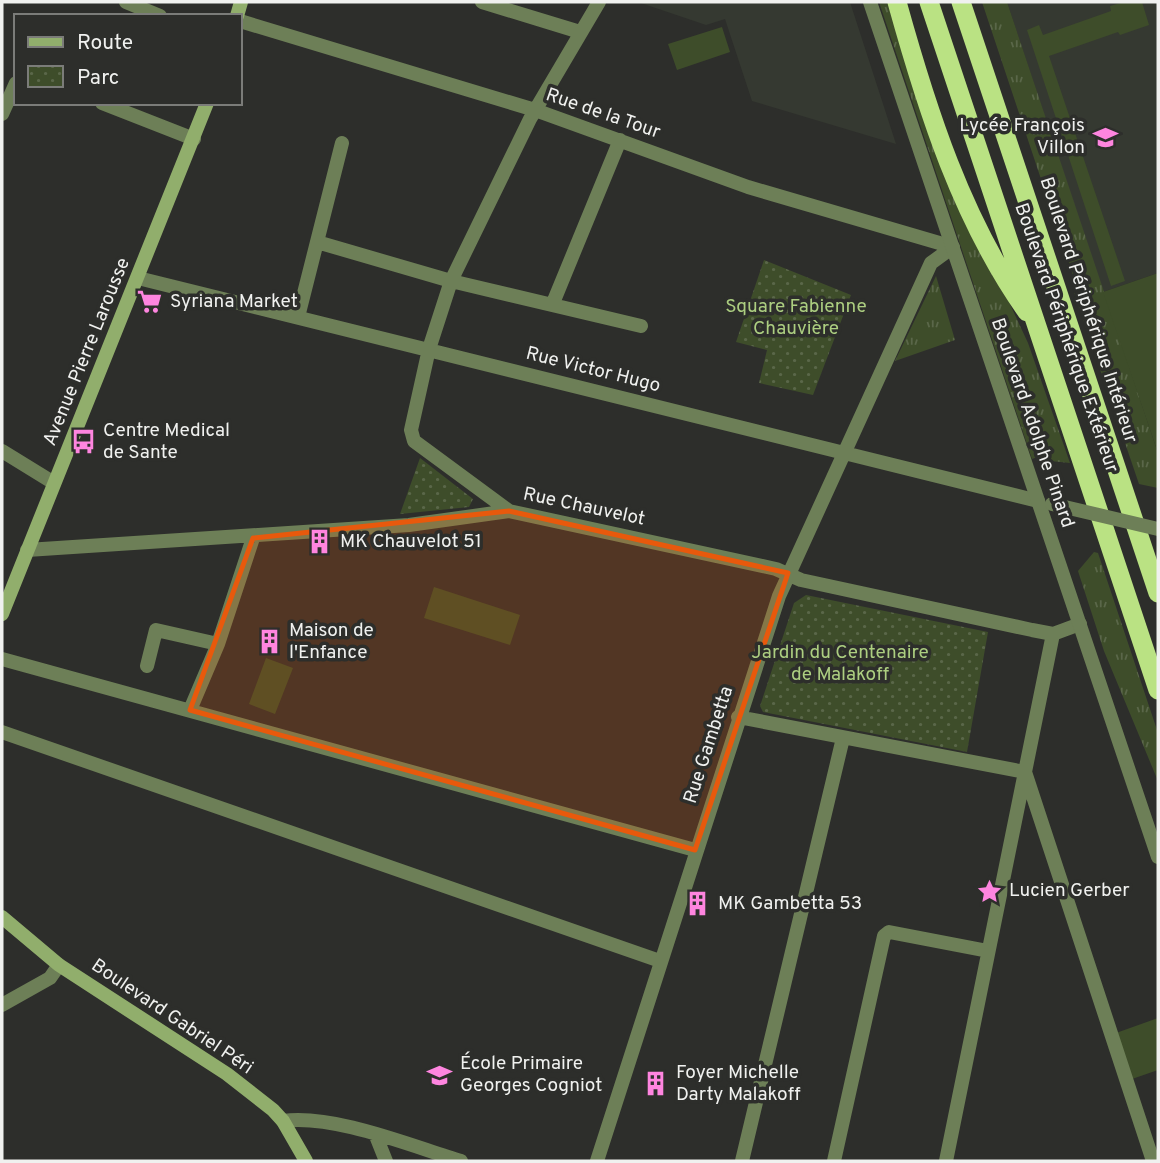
<svg xmlns="http://www.w3.org/2000/svg" width="1160" height="1163" font-family="Overpass,sans-serif">
<defs>
<pattern id="grass-tufts" width="24" height="20" patternUnits="userSpaceOnUse" patternTransform="scale(1.75)"><rect width="24" height="20" fill="#3e4d2a"/><path d="M3 7l-1-3M5 7V3M7 7l1-3M15 17l-1-3M17 17v-4M19 17l1-3" fill="none" stroke="#5a6749"/></pattern>
<pattern id="park-dots" width="8" height="8" patternUnits="userSpaceOnUse" patternTransform="scale(1.75)"><rect width="8" height="8" fill="#3e4d2a"/><path d="M2 2h.1M6 6h.1" fill="none" stroke="#5a6749" stroke-width="1.8" stroke-linecap="round"/></pattern>
</defs>
<rect width="100%" height="100%" fill="#2d2e2b"/>
<path fill="#353931" d="M638,2H850L896,144L752,101L725,19L706,25Z
M1007,2H1158V273L1103,292Z"/>
<path fill="url(#grass-tufts)" d="M879,2H888L996,274L1028,343L1070,463L1041,460L1040,456L1032,459Z
M982,2H1007L1158,453V488L1139,484L1074,293L1078,290Z
M936,276L955,340L895,361Z
M1094,552L1098,553L1158,733V781L1104,651L1078,571Z"/>
<path fill="url(#park-dots)" d="M764,260L851,295L813,395L759,383L767,350L736,342Z
M420,458L473,499L469,507L400,514Z
M806,595L988,632L967,752L763,712L760,706L794,603Z"/>
<path fill="#3e4d2a" d="M1124,2H1142L1149,25L1120,35L1118,32L1049,56L1125,281L1111,286L1027,30L1039,25L1043,35L1111,11L1110,6Z
M722,27L730,52L677,70L668,44Z
M1158,273V453L1103,292Z
M434,587L520,615L510,645L424,618Z
M266,658L293,668L275,714L249,704Z
M1158,1018V1070L1132,1079L1116,1033Z"/>
<g fill="none" stroke-linecap="round" stroke-linejoin="round">
<path stroke="#6d7f57" stroke-width="14" d="M126,2L160,16
M482,2L580,32
M240,21L535,110L748,187L953,247
M102,103L194,139
M2,114L16,83
M317,242L451,281L641,326
M138,278L1038,501
M553,303L620,140
M298,317L342,143
M2,451L54,483
M509,511L414,441L411,430L429,349L451,281L530,119L599,2
M27,550L409,525L509,511L776,569L801,580L1032,630L1053,634L1080,624
M2,659L695,850
M147,666L156,630L218,644
M190,710L218,644L253,538
M738,717L1025,772L1153,1161
M2,732L660,961
M2,1005L50,978L59,965
M283,1121C334,1114 411,1146 461,1161
M376,1136L386,1161
M597,1161L779,596L931,263L953,247
M742,1161L843,738
M834,1161L884,936L889,932L988,951
M946,1161L1053,634"/>
<path stroke="#6d7f57" stroke-width="14" d="M870,2L1158,857"/>
<path stroke="#91ae6c" stroke-width="14" d="M237,16L241,2
M2,614L207,103
M2,917L59,965L227,1074L273,1110L283,1121L306,1161"/>
<path stroke="#bae283" stroke-width="19" d="M897,2C927,110 962,220 1027,312
M929,2L1158,690
M961,2L1158,593"/>
<path stroke="#6d7f57" stroke-width="14" d="M1052,504L1158,529"/>
</g>
<path fill="#e8590c" fill-opacity="0.2" stroke="#e8590c" stroke-width="5" stroke-linejoin="round" d="M509,511L788,573L695,850L190,710L253,538Z"/>
<defs>
<symbol id="school-bare" viewBox="-9 -9 18 18"><path d="M0-5L7-2L0 1L-7-2ZM-4 1L0 2.5L4 1V4Q0 6-4 4Z" fill="#fe85df" stroke="#2d2e2b" stroke-width="2.5" paint-order="stroke"/></symbol>
<symbol id="supermarket-bare" viewBox="-9 -9 18 18"><path d="M-6-5.5h2.5l.6 2H6L4.5 2H-2.5L-4.4-4H-6ZM-1.5 3.2a1.3 1.3 0 1 0 .1 0ZM3 3.2a1.3 1.3 0 1 0 .1 0Z" fill="#fe85df" stroke="#2d2e2b" stroke-width="2.5" paint-order="stroke"/></symbol>
<symbol id="bus-bare" viewBox="-9 -9 18 18"><path d="M-5-6H5V4H4V6H2V4H-2V6H-4V4H-5ZM-3.5-4V0h7V-4ZM-3.5 1.2v1.5H-2V1.2ZM2 1.2v1.5H3.5V1.2Z" fill="#fe85df" stroke="#2d2e2b" stroke-width="2.5" paint-order="stroke"/></symbol>
<symbol id="building-bare" viewBox="-9 -9 18 18"><path d="M-4-6H4V6H1V3H-1V6H-4ZM-2.5-4.3h1.7v1.8h-1.7ZM.8-4.3h1.7v1.8H.8ZM-2.5-1h1.7V.8h-1.7ZM.8-1h1.7V.8H.8Z" fill="#fe85df" stroke="#2d2e2b" stroke-width="2.5" paint-order="stroke"/></symbol>
<symbol id="sight-bare" viewBox="-9 -9 18 18"><path d="M0-6L1.8-2.2L6-1.7L2.9 1.2L3.7 5.4L0 3.3L-3.7 5.4L-2.9 1.2L-6-1.7L-1.8-2.2Z" fill="#fe85df" stroke="#2d2e2b" stroke-width="2.5" paint-order="stroke"/></symbol>
</defs>
<g fill-rule="evenodd">
<use href="#school-bare" x="1088" y="120" width="35" height="35"/>
<use href="#supermarket-bare" x="132" y="284" width="35" height="35"/>
<use href="#bus-bare" x="66" y="424" width="35" height="35"/>
<use href="#building-bare" x="302" y="524" width="35" height="35"/>
<use href="#building-bare" x="252" y="624" width="35" height="35"/>
<use href="#sight-bare" x="972" y="874" width="35" height="35"/>
<use href="#building-bare" x="680" y="886" width="35" height="35"/>
<use href="#school-bare" x="422" y="1058" width="35" height="35"/>
<use href="#building-bare" x="638" y="1066" width="35" height="35"/>
</g>
<g text-anchor="middle" dominant-baseline="central" stroke-width="7" stroke-linejoin="round" paint-order="stroke">
<g font-size="19" fill="#f0f1ef" stroke="#2d2e2b">
<text transform="translate(603 114) rotate(19)">Rue de la Tour</text>
<text transform="translate(1088 310) rotate(72)">Boulevard Périphérique Intérieur</text>
<text transform="translate(1066 338) rotate(71)">Boulevard Périphérique Extérieur</text>
<text transform="translate(87 352) rotate(-68)">Avenue Pierre Larousse</text>
<text transform="translate(593 370) rotate(14)">Rue Victor Hugo</text>
<text transform="translate(1032 423) rotate(71)">Boulevard Adolphe Pinard</text>
<text transform="translate(584 507) rotate(12)">Rue Chauvelot</text>
<text transform="translate(709 745) rotate(-72)">Rue Gambetta</text>
<text transform="translate(172 1017) rotate(34)">Boulevard Gabriel Péri</text>
</g>
<g font-size="19" fill="#f0f1ef" stroke="#2d2e2b" text-anchor="start">
<text x="1085" y="126" text-anchor="end">Lycée François<tspan x="1085" dy="22">Villon</tspan></text>
<text x="170" y="302">Syriana Market</text>
<text x="103" y="431">Centre Medical<tspan x="103" dy="22">de Sante</tspan></text>
<text x="340" y="542">MK Chauvelot 51</text>
<text x="289" y="631">Maison de<tspan x="289" dy="22">l'Enfance</tspan></text>
<text x="1009" y="891">Lucien Gerber</text>
<text x="718" y="904">MK Gambetta 53</text>
<text x="460" y="1064">École Primaire<tspan x="460" dy="22">Georges Cogniot</tspan></text>
<text x="676" y="1073">Foyer Michelle<tspan x="676" dy="22">Darty Malakoff</tspan></text>
</g>
<g font-size="19" fill="#acce80" stroke="#2d2e2b">
<text x="796" y="307">Square Fabienne<tspan x="796" dy="22">Chauvière</tspan></text>
<text x="840" y="653">Jardin du Centenaire<tspan x="840" dy="22">de Malakoff</tspan></text>
</g>
</g>
<rect width="1160" height="1163" fill="none" stroke="#f0f1ef" stroke-width="7"/>
<rect x="14" y="14" width="228" height="91" fill="#2d2e2b" stroke="#7b7c79" stroke-width="2"/>
<rect x="28" y="37" width="35" height="10" fill="#91ae6c" stroke="#7b7c79" stroke-width="2"/>
<text x="77" y="49" font-size="21" fill="#f0f1ef">Route</text>
<rect x="28" y="66" width="35" height="21" fill="url(#park-dots)" stroke="#7b7c79" stroke-width="2"/>
<text x="77" y="84" font-size="21" fill="#f0f1ef">Parc</text>
</svg>
